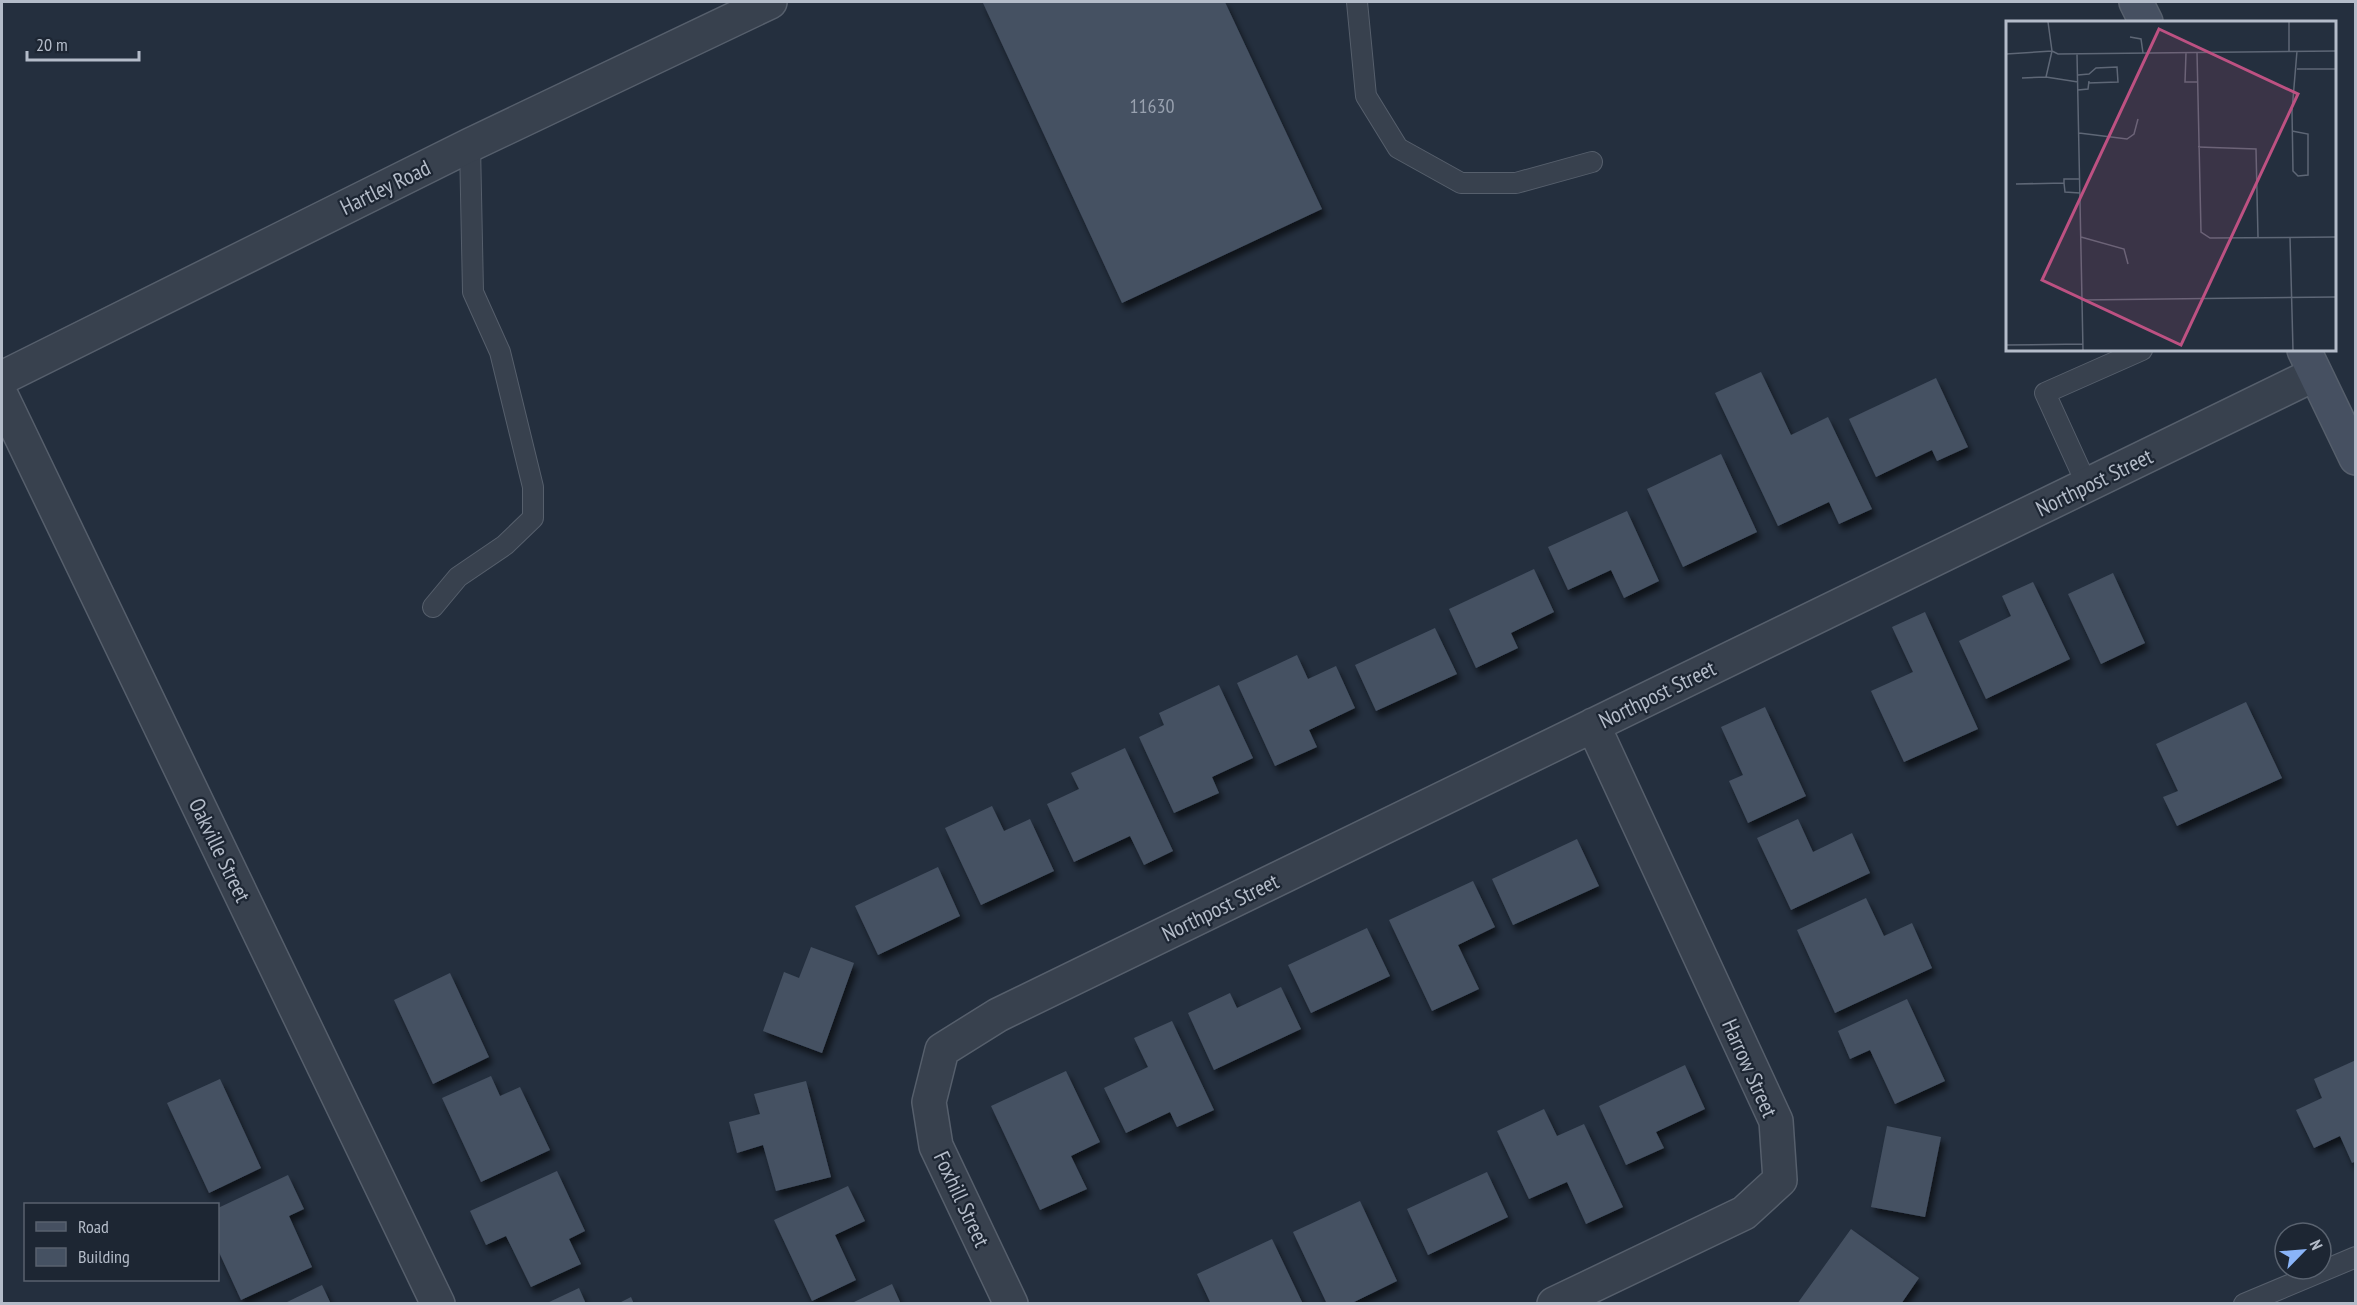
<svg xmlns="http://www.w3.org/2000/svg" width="2357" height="1305" font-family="'PT Sans Narrow',sans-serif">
<defs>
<filter id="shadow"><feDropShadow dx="3.5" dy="6" stdDeviation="3" flood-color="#0009"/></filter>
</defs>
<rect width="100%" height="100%" fill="#242f3e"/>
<path fill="#455162" filter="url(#shadow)" d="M985,2H1225L1322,209L1122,303L983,3Z
M1761,372L1791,435L1828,417L1872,509L1839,524L1829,502L1778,526L1715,393Z
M1936,378L1968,447L1937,461L1932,450L1876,477L1849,419Z
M1721,454L1757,532L1683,567L1647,489Z
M1627,511L1659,581L1624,598L1611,570L1568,590L1548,547Z
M1534,569L1554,612L1511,633L1518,648L1476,668L1449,609Z
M2113,573L2145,643L2101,664L2068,594Z
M2033,582L2070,659L1986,699L1959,641L2011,616L2002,596Z
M1925,612L1978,729L1904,762L1871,691L1913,672L1892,627Z
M1435,628L1457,674L1376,711L1355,665Z
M1297,655L1308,679L1336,666L1355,708L1309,730L1317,747L1275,766L1237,683Z
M1219,685L1253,758L1212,777L1219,793L1174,813L1139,737L1164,725L1159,713Z
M2246,702L2282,778L2177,826L2163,797L2178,791L2156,744Z
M1765,707L1806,796L1748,823L1729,781L1743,775L1721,727Z
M1125,748L1173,851L1144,865L1130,836L1074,862L1047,804L1079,789L1071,773Z
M992,806L1004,831L1030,819L1054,871L981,905L945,828Z
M1798,819L1813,852L1852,833L1870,873L1791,910L1757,838Z
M1577,839L1599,886L1513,925L1492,879Z
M938,867L960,916L878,955L855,906Z
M1473,881L1495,927L1458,945L1479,989L1432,1011L1389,920Z
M1866,898L1884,936L1912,923L1932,968L1835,1013L1797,930Z
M1367,928L1390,976L1311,1013L1288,965Z
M811,947L854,963L822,1053L763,1031L784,972L799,978Z
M450,973L489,1057L433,1084L394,1000Z
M1281,987L1301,1029L1214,1070L1188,1013L1230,993L1237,1008Z
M1907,999L1945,1081L1895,1104L1870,1050L1850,1059L1838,1031Z
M1172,1021L1214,1110L1177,1127L1170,1112L1126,1133L1104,1088L1148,1067L1134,1038Z
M2356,1060V1161L2352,1163L2340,1136L2314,1148L2296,1110L2322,1098L2314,1079Z
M1685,1065L1705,1109L1656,1132L1664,1148L1626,1165L1599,1106Z
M1066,1071L1100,1142L1071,1156L1087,1189L1040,1210L991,1106Z
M491,1076L500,1096L520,1087L550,1150L481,1182L442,1098Z
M220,1079L261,1168L209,1193L167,1103Z
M806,1081L831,1177L776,1191L763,1145L737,1153L729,1122L760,1114L754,1094Z
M1544,1109L1557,1136L1584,1124L1623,1207L1586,1224L1567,1182L1529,1199L1497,1131Z
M1887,1126L1941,1137L1925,1217L1871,1207Z
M557,1171L585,1231L569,1239L581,1264L531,1287L506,1236L486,1245L470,1211Z
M1487,1172L1508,1217L1428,1255L1407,1209Z
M288,1175L304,1209L289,1216L312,1267L241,1300L218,1250V1208Z
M848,1186L865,1221L835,1235L856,1280L812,1301L774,1220Z
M1360,1201L1397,1281L1350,1304H1327L1293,1232Z
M1851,1229L1919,1278L1901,1304H1797Z
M1272,1239L1303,1304H1211L1197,1274Z
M892,1284L901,1304H855L854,1302Z
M322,1285L331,1304H283Z
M579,1288L586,1304H545Z
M631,1297L634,1304H617Z"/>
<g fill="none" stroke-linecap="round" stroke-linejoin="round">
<defs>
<path id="lane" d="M1357,2L1366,96L1398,148L1461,183H1516L1592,162
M2087,485L2045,393L2142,350
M433,607L458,577L505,545L533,518V487L500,352L473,292L470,145
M2244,1304L2356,1257"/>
<path id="street" d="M2,378L470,145L770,2
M2,397L438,1304
M1011,1304L936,1146L929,1102L942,1050L998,1015L2315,374
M1554,1304L1744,1213L1780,1180L1776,1121L1593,725"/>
<path id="secondary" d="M2136,2L2146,22
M2304,350L2356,458"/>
</defs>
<use href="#lane" stroke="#565f6c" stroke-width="22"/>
<use href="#street" stroke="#565f6c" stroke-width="36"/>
<use href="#secondary" stroke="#565f6c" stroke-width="36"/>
<use href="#lane" stroke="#38414e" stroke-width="20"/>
<use href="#street" stroke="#38414e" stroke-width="33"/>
<use href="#secondary" stroke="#465061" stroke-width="33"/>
</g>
<g text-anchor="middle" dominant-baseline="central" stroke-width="4.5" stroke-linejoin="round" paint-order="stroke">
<g font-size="20" fill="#98a1af">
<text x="1152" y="106">11630</text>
</g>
<g font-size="22" fill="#b4bcc9" stroke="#1d2633">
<text transform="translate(385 187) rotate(-26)">Hartley Road</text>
<text transform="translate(2094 482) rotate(-26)">Northpost Street</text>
<text transform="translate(1657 694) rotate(-26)">Northpost Street</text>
<text transform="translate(220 850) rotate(64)">Oakville Street</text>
<text transform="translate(1220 907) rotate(-26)">Northpost Street</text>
<text transform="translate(1750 1068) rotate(66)">Harrow Street</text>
<text transform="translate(962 1199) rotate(65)">Foxhill Street</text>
</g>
</g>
<g transform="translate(2006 21)">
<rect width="330" height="330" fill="#242f3e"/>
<path fill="none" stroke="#5e6776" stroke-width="1.5" d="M42,1L46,30M283,1V30M124,16L135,18L137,32M46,30L52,33L330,30M191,31L195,211L204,217L330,216M180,32L179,61H191M0,33L46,30M71,33L77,329M291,48H330M72,54L83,53L90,47L111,46L112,61L82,62M40,56L46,30M16,57L40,56L72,61M72,69L82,68L83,60M286,110L302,113V154L292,155L287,150L286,90L291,30M73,112L121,118L128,113L132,98M192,126L250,128L252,216M58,162V158H74M10,163L58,162L59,171L74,172M75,216L118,228L122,243M284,216L287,329M76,279L330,276M0,324L77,323"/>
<path fill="#bd5182" fill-opacity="0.15" stroke="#bd5182" stroke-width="3" d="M153,8L292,73L175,324L36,259Z"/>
<rect width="330" height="330" fill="none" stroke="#b4bcc9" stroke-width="3"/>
</g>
<rect width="2357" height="1305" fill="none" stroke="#b4bcc9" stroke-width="6"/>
<rect x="24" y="1203" width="195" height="78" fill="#1d2633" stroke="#59626f" stroke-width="1.5"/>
<rect x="36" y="1222" width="30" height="9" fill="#465061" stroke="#59626f" stroke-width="1.5"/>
<text x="78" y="1233" font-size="18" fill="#b4bcc9">Road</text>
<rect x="36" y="1248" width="30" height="18" fill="#455162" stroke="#59626f" stroke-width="1.5"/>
<text x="78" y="1263" font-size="18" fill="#b4bcc9">Building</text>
<g transform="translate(2303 1251) rotate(65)"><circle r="28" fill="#1d2633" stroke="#59626f" stroke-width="1.5"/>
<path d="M0-4.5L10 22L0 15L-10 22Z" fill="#8ab4f8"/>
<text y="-9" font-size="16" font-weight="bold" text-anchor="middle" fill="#b4bcc9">N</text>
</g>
<path d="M27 51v9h112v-9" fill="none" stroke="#b4bcc9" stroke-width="3"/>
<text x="36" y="51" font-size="18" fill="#b4bcc9" stroke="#1d2633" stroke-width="4.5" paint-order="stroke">20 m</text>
</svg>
